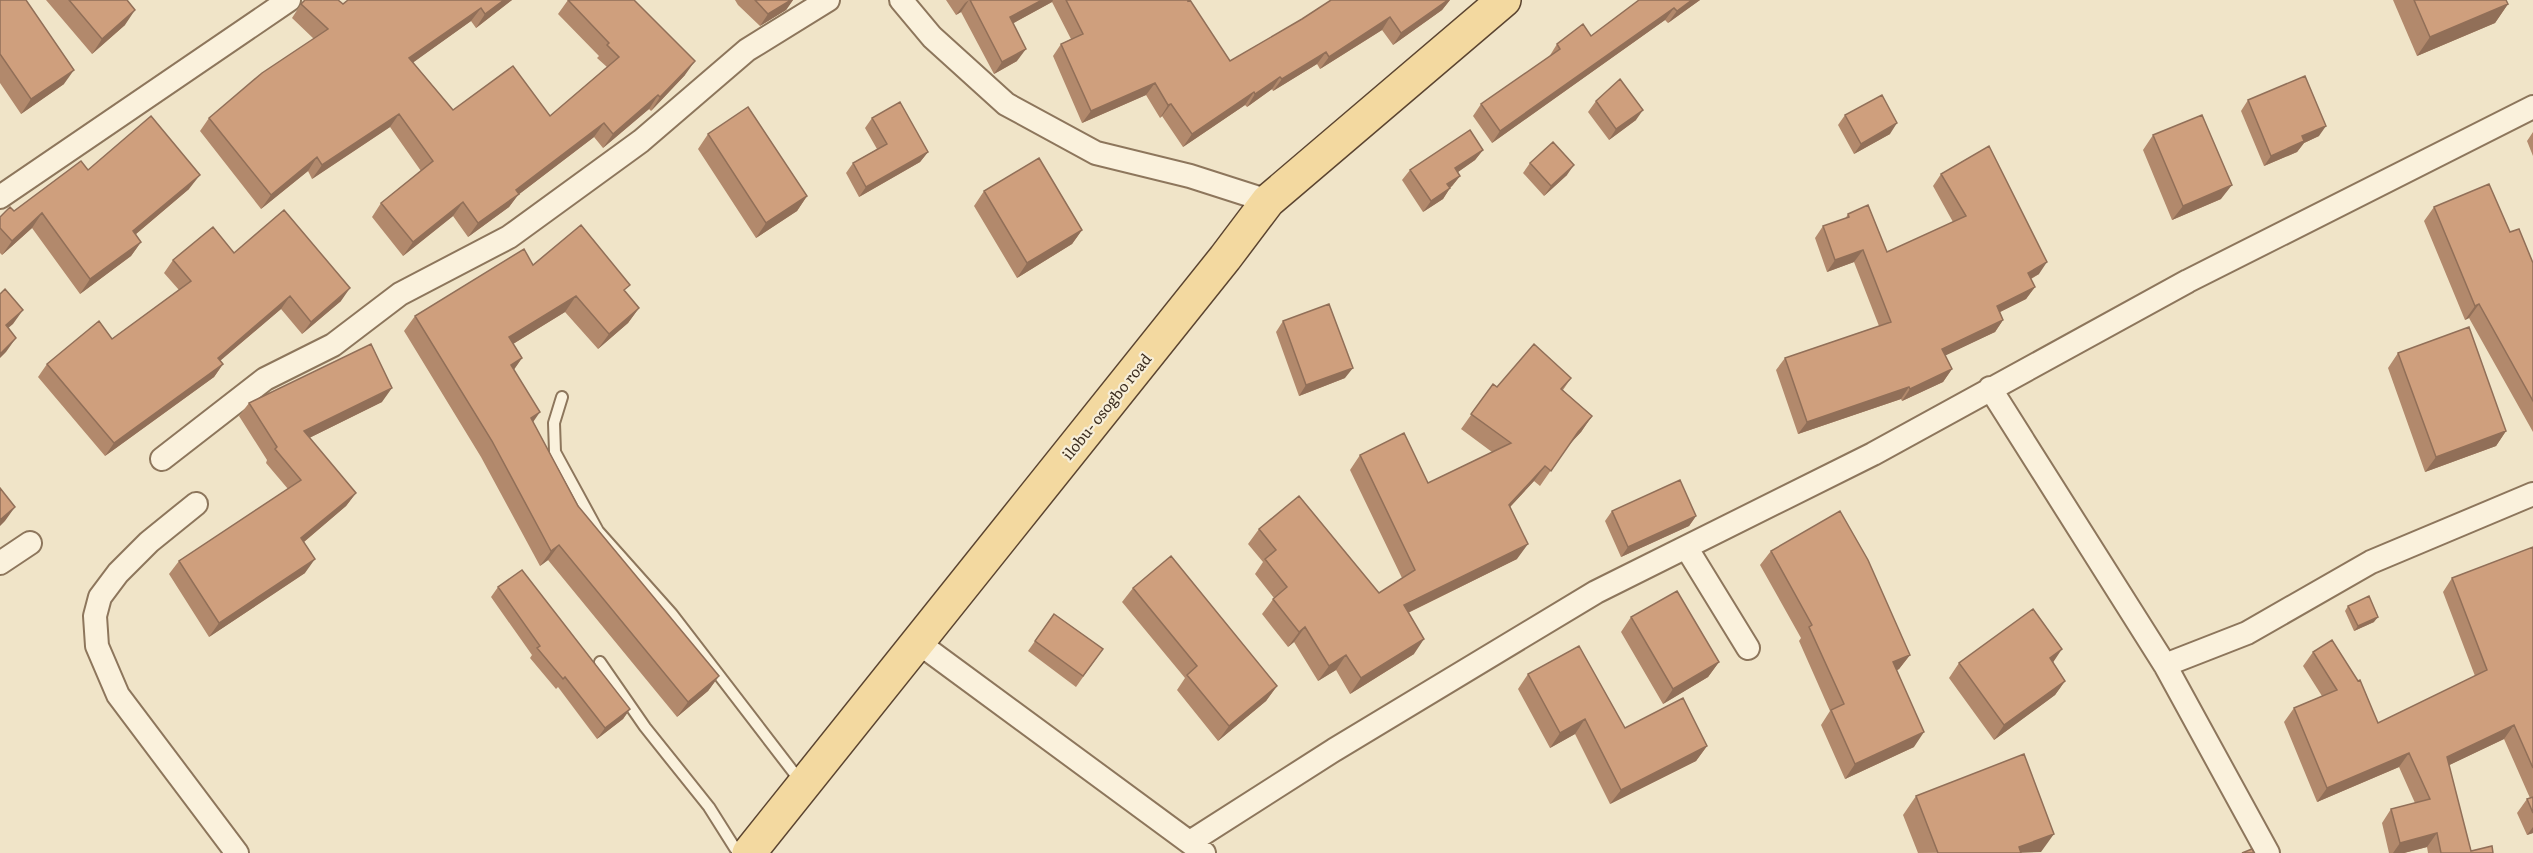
<svg xmlns="http://www.w3.org/2000/svg" width="2533" height="853" font-family="Literata,serif">
<rect width="100%" height="100%" fill="#f0e4c8"/>
<g fill="none" stroke-linecap="round" stroke-linejoin="round">
<defs>
<path id="service" d="M562,397L554,423L555,452L598,531L672,614L801,782
M600,662L645,727L709,807L738,853"/>
<path id="minor" d="M901,0L932,37L1006,104L1096,153L1190,176L1268,201
M0,197L289,0
M1990,388L2165,665L2268,853
M162,459L265,379L333,345L400,294L509,237L641,141L747,50L828,0
M196,504L149,542L118,573L100,597L95,616L97,646L118,695L237,853
M1686,547L1748,648
M0,563L30,543
M916,641L1204,853
M2165,665L2247,633L2371,562L2533,494
M1190,842L1334,750L1596,592L1873,454L2188,281L2533,107"/>
<path id="primary" d="M749,853L1225,258L1268,201L1504,0"/>
</defs>
<use href="#service" stroke="#8d765c" stroke-width="14"/>
<use href="#minor" stroke="#8d765c" stroke-width="26"/>
<use href="#primary" stroke="#5b4430" stroke-width="36"/>
<use href="#service" stroke="#faf1dc" stroke-width="10"/>
<use href="#minor" stroke="#faf1dc" stroke-width="22"/>
<use href="#primary" stroke="#f3d9a0" stroke-width="33"/>
</g>
<path fill="#b2896c" d="M0,0L64,84L21,114L0,83Z
M46,0H127L125,25L92,54Z
M348,0H512L476,28L471,21L413,62L453,110L550,116L607,67L597,58L599,56L558,14L568,0L685,75L651,111L649,109L603,148L594,137L518,195L509,207L468,237L453,216L403,256L372,217L381,203L421,171L390,127L312,179L308,171L261,209L200,131L209,118L314,39L292,18L301,4H343Z
M735,0H793L786,10L760,26L738,5Z
M946,0H1188L1230,61L1302,19L1331,0H1450L1442,10L1393,45L1382,30L1320,69L1317,64L1273,91L1272,89L1247,107L1245,105L1183,147L1162,116L1160,118L1146,95L1082,123L1053,56L1061,44L1071,39L1052,2L1013,23L1017,61L994,74L961,12L956,15Z
M1639,0H1700L1668,23L1665,20L1492,143L1473,116L1481,104L1549,57L1557,44L1591,36Z
M2393,0H2506L2508,4L2495,23L2417,56Z
M2248,100L2319,136L2304,143L2297,152L2264,166L2241,111Z
M1596,101L1636,120L1609,140L1588,112Z
M1845,115L1890,134L1854,154L1838,125Z
M872,118L928,152L920,162L859,197L846,173L853,163L877,149L865,128Z
M2533,132V156L2527,141Z
M708,134L807,196L797,211L756,238L698,149Z
M2153,135L2221,199L2172,220L2143,150Z
M1483,150L1475,160L1458,172L1460,176L1452,186L1450,188L1443,199L1423,212L1402,180L1410,170Z
M1530,163L1567,175L1544,196L1523,173Z
M88,170L189,189L136,234L141,242L131,256L80,294L32,228L2,255L0,253V217L14,211Z
M1941,174L2039,274L2031,279L2035,287L2026,299L2000,312L2003,320L1995,332L1945,355L1952,369L1943,382L1902,401L1901,399L1798,434L1776,370L1785,358L1879,326L1854,262L1827,272L1815,238L1823,226L1845,219L1848,214L1887,252L1953,222L1933,186Z
M984,191L1082,230L1072,244L1017,278L974,206Z
M2434,207L2510,232L2533,263V432L2469,318L2465,320L2424,221Z
M234,253L341,301L302,334L281,309L220,361L223,364L214,377L105,456L38,377L47,364L112,339L179,290L164,273L173,260Z
M533,265L625,292L639,308L628,323L598,349L565,312L513,344L522,358L514,369L533,422L578,506L719,676L708,691L677,717L548,560L540,566L481,457L404,331L415,316Z
M1283,321L1345,378L1299,396L1276,332Z
M2398,353L2506,431L2496,446L2425,472L2388,368Z
M1571,378L1563,390L1592,416L1581,432L1567,447L1540,486L1534,481L1510,507L1517,559L1408,613L1414,654L1350,694L1336,670L1318,681L1294,642L1288,647L1262,614L1274,598L1255,574L1263,562L1248,544L1259,529L1379,593L1402,578L1350,470L1360,455L1428,483L1492,452L1461,429L1493,384L1497,387Z
M382,402L309,438L356,493L346,506L304,542L305,573L209,637L169,574L179,561L288,489L266,463L267,460L239,416L249,403Z
M1612,511L1696,516L1689,526L1621,557L1605,521Z
M2533,547V833L2527,835L2517,813L2527,799L2530,798L2504,739L2449,765L2471,851L2493,853H2428L2427,847L2404,853H2389L2382,823L2391,809L2415,803L2399,767L2317,802L2284,722L2294,708L2322,696L2303,666L2313,652L2378,723L2475,676L2443,592L2452,578Z
M1771,551L1910,655L1899,669L1896,671L1914,747L1845,779L1821,725L1830,711L1799,641L1801,638L1760,565Z
M498,587L630,709L623,719L597,739L558,687L556,689L530,658L532,655L491,597Z
M1133,588L1277,686L1266,701L1218,741L1177,690L1185,678L1122,602Z
M2348,606L2374,622L2354,631L2345,611Z
M1054,614L1103,649L1076,687L1028,651Z
M1631,617L1719,662L1708,677L1663,704L1621,632Z
M2053,662L2065,681L2055,695L1994,740L1949,678L1959,663Z
M1528,674L1625,728L1707,746L1696,761L1610,804L1575,734L1550,748L1518,689Z
M1916,796L2041,852L1918,853L1903,815Z"/>
<path fill="#916f58" d="M504,0H512L476,28L485,14Z
M791,0H793L786,10L760,26L768,14Z
M969,0L961,12L956,15L965,3Z
M1042,0H1053L1052,2L1001,30L1010,17Z
M1448,0H1450L1442,10L1393,45L1401,33Z
M1692,0H1700L1668,23L1677,11Z
M2508,4L2495,23L2417,56L2430,37Z
M481,8L471,21L400,72L409,58Z
M1674,8L1665,20L1492,143L1500,131Z
M135,10L125,25L92,54L102,39Z
M1390,17L1382,30L1320,69L1329,57Z
M1026,49L1017,61L994,74L1002,62Z
M1326,52L1317,64L1273,91L1282,79Z
M695,61L685,75L651,111L660,97Z
M74,70L64,84L21,114L31,99Z
M1280,77L1272,89L1247,107L1255,94Z
M1155,83L1146,95L1082,123L1091,111Z
M1254,92L1245,105L1183,147L1192,134Z
M658,95L649,109L603,148L613,134Z
M1171,104L1162,116L1160,118L1168,105Z
M1643,110L1636,120L1609,140L1616,129Z
M399,114L390,127L312,179L322,165Z
M604,123L594,137L518,195L509,207L468,237L478,223L516,190Z
M1897,123L1890,134L1854,154L1861,144Z
M2326,126L2319,136L2304,143L2297,152L2264,166L2271,156L2302,136Z
M1483,150L1475,160L1448,179L1455,168Z
M928,152L920,162L859,197L866,187Z
M317,157L308,171L261,209L271,195Z
M1574,165L1567,175L1544,196L1551,186Z
M200,175L189,189L123,245L133,231Z
M1460,176L1452,186L1440,194L1447,184Z
M2232,185L2221,199L2172,220L2183,206Z
M1450,188L1443,199L1423,212L1431,201Z
M807,196L797,211L756,238L766,223Z
M463,202L453,216L403,256L413,242Z
M42,213L32,228L2,255L12,241Z
M1082,230L1072,244L1017,278L1027,263Z
M141,242L131,256L80,294L90,279Z
M1863,250L1854,262L1827,272L1835,260Z
M2047,262L2039,274L2019,285L2028,273Z
M2035,287L2026,299L1988,318L1997,306Z
M350,288L341,301L302,334L311,322Z
M290,296L281,309L209,370L218,358Z
M576,296L565,312L498,353L509,337Z
M2479,304L2469,318L2465,320L2475,306Z
M639,308L628,323L598,349L609,334Z
M23,310L13,324L0,335L6,325Z
M2003,320L1995,332L1934,361L1942,349Z
M16,338L6,352L0,358V354Z
M522,358L511,374V365Z
M223,364L214,377L105,456L114,443Z
M1353,368L1345,378L1299,396L1306,385Z
M1952,369L1943,382L1902,401L1910,389Z
M1909,387L1901,399L1798,434L1807,422Z
M392,388L382,402L295,445L304,431Z
M540,412L529,428L531,418Z
M1592,416L1581,432L1567,447L1578,432Z
M2506,431L2496,446L2425,472L2436,457Z
M1545,466L1534,481L1498,520L1509,505Z
M356,493L346,506L292,552L301,538Z
M15,507L5,521L0,526V520Z
M1696,516L1689,526L1621,557L1628,547Z
M1528,544L1517,559L1393,620L1404,605Z
M559,545L548,560L540,566L551,551Z
M315,559L305,573L209,637L219,623Z
M2378,617L2374,622L2354,631L2358,626Z
M1305,627L1294,642L1288,647L1299,632Z
M1424,639L1414,654L1350,694L1361,678Z
M2062,649L2052,664L2050,658Z
M1346,655L1336,670L1318,681L1329,666Z
M1910,655L1899,669L1882,677L1893,662Z
M1719,662L1708,677L1663,704L1673,689Z
M719,676L708,691L677,717L688,702Z
M2065,681L2055,695L1994,740L2004,725Z
M1277,686L1266,701L1218,741L1229,726Z
M630,709L623,719L597,739L605,728Z
M1585,719L1575,734L1550,748L1560,733Z
M2514,725L2504,739L2437,771L2447,757Z
M1924,732L1914,747L1845,779L1855,764Z
M1707,746L1696,761L1610,804L1621,790Z
M2409,753L2399,767L2317,802L2327,788Z
M2533,827V833L2527,835Z
M2437,833L2427,847L2404,853H2393L2400,843Z
M2054,834L2041,852L2015,853L2019,847Z"/>
<path fill="#cf9f7d" stroke="#916f58" stroke-width="1.5" d="M0,0H26L74,70L31,99L0,54Z
M69,0H127L135,10L102,39Z
M305,0H338L343,4L348,0H504L485,14L481,8L409,58L453,110L513,66L550,116L619,57L607,45L609,43L568,0H634L695,61L660,97L658,95L613,134L604,123L516,190L519,194L478,223L463,202L413,242L381,203L433,161L399,114L322,165L317,157L271,195L209,118L262,73L328,29L301,4Z
M755,0H791L768,14Z
M970,0H1042L1010,17L1026,49L1002,62Z
M1066,0H1188V1L1190,0L1230,61L1302,19L1331,0H1448L1401,33L1390,17L1329,57L1326,52L1282,79L1280,77L1255,94L1254,92L1192,134L1171,104L1168,105L1155,83L1091,111L1061,44L1083,34Z
M1639,0H1692L1677,11L1674,8L1500,131L1481,104L1560,49L1557,44L1583,24L1591,36Z
M2414,0H2506L2508,4L2430,37Z
M2305,76L2326,126L2302,136L2304,141L2271,156L2248,100Z
M1620,79L1643,110L1616,129L1596,101Z
M1882,95L1897,123L1861,144L1845,115Z
M900,102L928,152L866,187L853,163L887,144L872,118Z
M748,107L807,196L766,223L708,134Z
M2202,115L2232,185L2183,206L2153,135Z
M151,116L200,175L133,231L141,242L90,279L42,213L12,241L0,228V217L10,207L14,211L81,161L88,170Z
M1470,130L1483,150L1455,168L1460,176L1447,184L1450,188L1431,201L1410,170Z
M1553,142L1574,165L1551,186L1530,163Z
M1989,146L2047,262L2028,273L2035,287L1997,306L2003,320L1942,349L1952,369L1910,389L1909,387L1807,422L1785,358L1891,322L1863,250L1835,260L1823,226L1849,217L1848,214L1868,205L1887,252L1966,216L1941,174Z
M1039,158L1082,230L1027,263L984,191Z
M2489,184L2510,232L2519,229L2533,263V401L2479,304L2475,306L2434,207Z
M284,210L350,288L311,322L290,296L218,358L223,364L114,443L47,364L99,321L112,339L191,281L173,260L213,227L234,253Z
M581,225L630,285L624,290L639,308L609,334L576,296L509,337L522,358L511,365L540,412L531,418L578,506L719,676L688,702L559,545L551,551L492,441L415,316L524,249L533,265Z
M5,289L23,310L6,325L16,338L0,354V294Z
M1329,304L1353,368L1306,385L1283,321Z
M2469,327L2506,431L2436,457L2398,353Z
M371,344L392,388L304,431L356,493L301,538L315,559L219,623L179,561L301,480L275,449L277,447L249,403Z
M1534,344L1571,378L1561,389L1592,416L1578,432L1551,471L1545,466L1509,505L1528,544L1404,605L1424,639L1361,678L1346,655L1329,666L1305,627L1299,632L1273,599L1287,587L1265,559L1276,550L1259,529L1299,496L1379,593L1415,570L1360,455L1404,433L1428,483L1511,443L1471,414L1493,384L1497,387Z
M1680,480L1696,516L1628,547L1612,511Z
M0,488L15,507L0,520Z
M1840,511L1868,560L1910,655L1893,662L1924,732L1855,764L1831,710L1844,704L1809,627L1812,625L1771,551Z
M2533,547V768L2514,725L2447,757L2471,851L2492,846L2493,853H2441L2437,833L2400,843L2391,809L2430,799L2409,753L2327,788L2294,708L2337,690L2313,652L2332,640L2358,681L2360,680L2378,723L2487,670L2452,578Z
M1171,556L1277,686L1229,726L1187,675L1197,666L1133,588Z
M522,570L630,709L605,728L565,677L563,679L537,648L540,646L498,587Z
M1677,591L1719,662L1673,689L1631,617Z
M2369,596L2378,617L2358,626L2348,606Z
M2033,609L2062,649L2050,658L2065,681L2004,725L1959,663Z
M1054,614L1103,649L1083,676L1035,641Z
M1579,646L1625,728L1683,698L1707,746L1621,790L1585,719L1560,733L1528,674Z
M2024,754L2054,834L2019,847L2021,853H1938L1916,796Z
M2533,797V813L2527,799Z
M2252,849L2254,853H2242Z"/>
<g text-anchor="middle" dominant-baseline="central" stroke-width="4.5" stroke-linejoin="round" paint-order="stroke">
<g font-size="15" fill="#3d2e20" stroke="#f7eed8">
<text transform="translate(1106 406) rotate(-51)">ilobu- osogbo road</text>
</g>
</g>
</svg>
